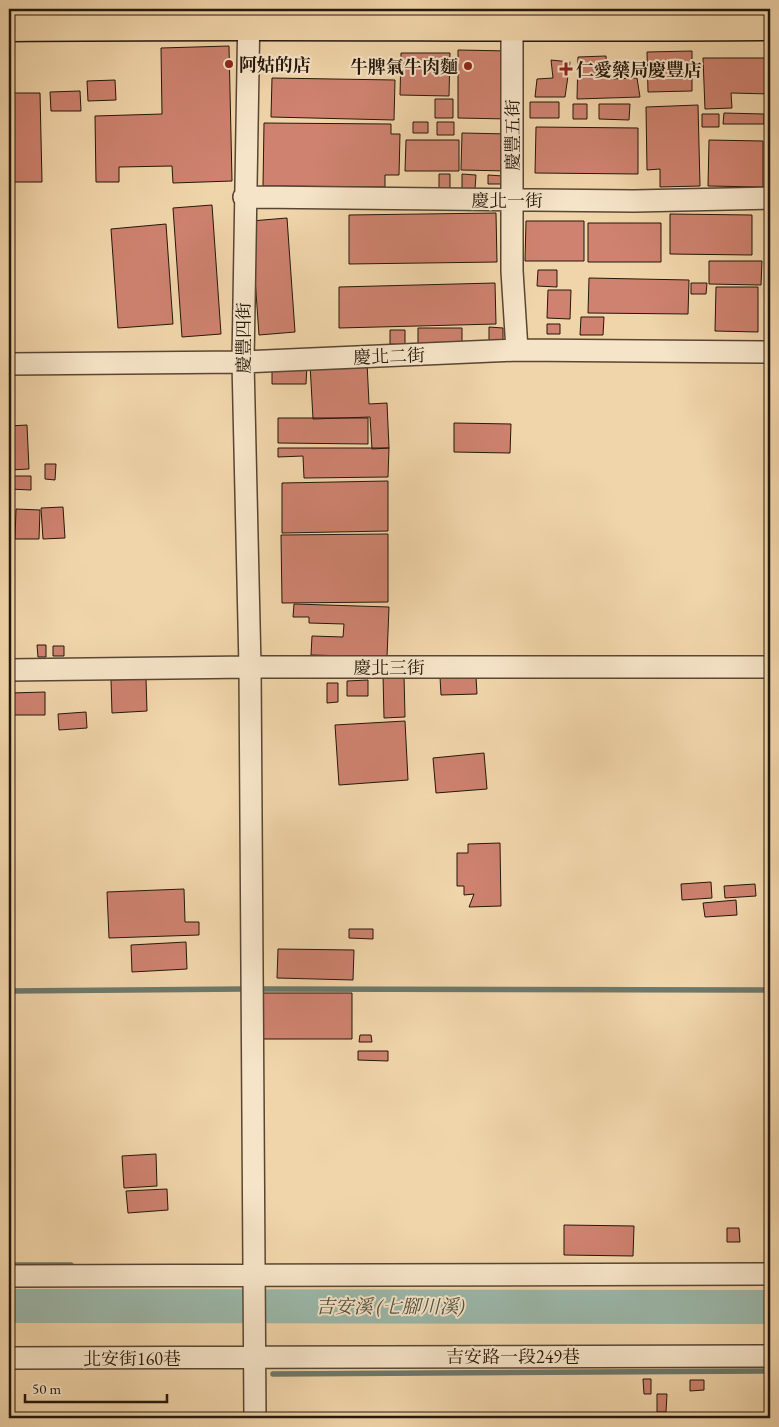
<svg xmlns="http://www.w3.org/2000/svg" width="779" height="1427" font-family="'EB Garamond','Noto Serif TC',serif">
<rect width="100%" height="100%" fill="#f1d5aa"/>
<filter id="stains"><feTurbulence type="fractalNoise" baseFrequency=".004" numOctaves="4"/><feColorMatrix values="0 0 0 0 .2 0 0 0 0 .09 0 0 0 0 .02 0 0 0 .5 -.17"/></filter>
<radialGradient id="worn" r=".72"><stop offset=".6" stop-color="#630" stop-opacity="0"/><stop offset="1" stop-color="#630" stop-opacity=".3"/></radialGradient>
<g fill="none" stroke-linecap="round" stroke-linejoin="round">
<path stroke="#6c786b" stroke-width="5.5" d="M263,989L770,990
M9,991L245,989
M9,1265H71
M273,1374L770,1371"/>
<path stroke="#9bb8ab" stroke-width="34" d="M9,1306L770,1307"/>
</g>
<path fill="#ce826f" stroke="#25170a" d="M229,46L232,181L173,183L172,166L119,167V182H96L95,116L162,114L161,48Z
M458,50L510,51L509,119L458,118Z
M692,51V91L648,92L647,52Z
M401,53H450L449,96L400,95Z
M606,56L607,79L637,78L640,97L577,99L578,57Z
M703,58H768L770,94L731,93L732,108L705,109Z
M551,60L570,62L565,97H535L537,79L553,78Z
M272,78L395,80L394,120L271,117Z
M115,80L116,100L88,101L87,81Z
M80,91L81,111H51L50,92Z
M9,93H40L42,182H9Z
M435,99H453V118H435Z
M530,102H559V118H530Z
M573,104H587V119H573Z
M599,104H630L629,120L599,119Z
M698,105L700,186L660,187V169L647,170L646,107Z
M724,113L764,114V124H723Z
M702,114H719V127H702Z
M413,122H428V133H413Z
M437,122H454V135H437Z
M264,123L391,124V134H400L399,175H385V187L263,186Z
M536,127L638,128V174L535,173Z
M462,133L509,134L508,171L461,170Z
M406,140H459V171H405Z
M709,140L763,141V187L708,186Z
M439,174H450V189H439Z
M462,174L476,175L475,189H462Z
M488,175L503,176V184H488Z
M212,205L221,334L182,337L173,208Z
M496,213L497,262L349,264V215Z
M670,214L752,215V255L670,254Z
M287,218L295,332L259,335L251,221Z
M526,221H584V261H525Z
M588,223H661V262H588Z
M166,224L173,324L118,328L111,229Z
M709,261H762L761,285L709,284Z
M538,270H557V287L537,286Z
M589,278L689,280L688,314L588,313Z
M495,283L496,324L339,328V287Z
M691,283H707L706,294H691Z
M716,287H758V332L715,331Z
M548,290H571L570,319L547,318Z
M581,317H604L603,335H580Z
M547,324H560V334H547Z
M489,327L503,328V345H489Z
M418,328H462V345L418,344Z
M390,330H405V345L390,344Z
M367,362L369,404L387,403L389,448L372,449L370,417L313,419L310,364Z
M272,364L307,365L306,384H272Z
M278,418H368V444L278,443Z
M454,423L511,424L510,453L454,452Z
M27,425L29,469L9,470V426Z
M278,448H389L388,477L304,478L303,456L278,457Z
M45,464H56L55,480L45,479Z
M9,476H31V490L9,489Z
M388,481V531L282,533V483Z
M63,507L65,538L43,539L41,508Z
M16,509L40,510L39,539H15Z
M388,534V602L282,603L281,535Z
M294,604L389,607L387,657L311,655L312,636L343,637L344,624L309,623V617H293Z
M37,645H46V657H38Z
M53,646H64V656H53Z
M383,675H404L405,717L384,718Z
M440,677H476L477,694L441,695Z
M146,679L147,711L112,713L111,680Z
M368,680V696H347V681Z
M327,683H338V702L327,703Z
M45,692V715H11V693Z
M86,712L87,728L59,730L58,714Z
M405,721L408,780L339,785L335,725Z
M484,753L487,789L436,793L433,758Z
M500,843L501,906L469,907L474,894L464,895V886H457V853H468V844Z
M711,882L712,898L682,900L681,884Z
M755,884L756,896L725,898L724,886Z
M184,889L185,922H199V935L109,938L107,892Z
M736,900L737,915L705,917L703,903Z
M349,929H373V939L349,938Z
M186,942L187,969L132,972L131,945Z
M278,949L354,950L353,980L277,978Z
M263,993H352V1039H263Z
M360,1035H371L372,1042H359Z
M358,1051H388V1061L358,1060Z
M156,1154L157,1186L124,1188L122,1156Z
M167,1189L168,1210L128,1213L126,1191Z
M564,1225L634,1226L633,1256L564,1255Z
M727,1228H739L740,1242H727Z
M643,1379H651V1394H644Z
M690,1380H704V1390L690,1391Z
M657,1394H667L666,1412H657Z"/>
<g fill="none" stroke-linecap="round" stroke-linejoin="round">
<defs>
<path id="minor" d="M249,9L243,362L250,667L255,1418
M512,9V271L517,350
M244,197L634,201L770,198
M9,364L243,362L517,350L770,352
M9,670L250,667H770
M9,1276L770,1274
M9,1358L770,1356"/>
<path id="major" d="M9,28C263,25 516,29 770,27"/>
</defs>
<use href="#minor" stroke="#584632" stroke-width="24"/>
<use href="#major" stroke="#25170a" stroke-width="29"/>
<use href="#minor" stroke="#f6e4c8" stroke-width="21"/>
<use href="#major" stroke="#f1d5aa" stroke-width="26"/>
</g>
<g fill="#8f2418" stroke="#f6e4c8" stroke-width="2">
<circle cx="229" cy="64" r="5"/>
<circle cx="468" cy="66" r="5"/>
<path d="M563.5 61.5h5v5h5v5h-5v5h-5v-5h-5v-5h5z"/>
</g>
<g text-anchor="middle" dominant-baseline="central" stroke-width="4" stroke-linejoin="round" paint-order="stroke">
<g font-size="18" font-weight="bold" fill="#25170a" stroke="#f6e4c8" text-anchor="start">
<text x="239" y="64">阿姑的店</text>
<text x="458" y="66" text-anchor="end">牛脾氣牛肉麵</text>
<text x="576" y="69">仁愛藥局慶豐店</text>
</g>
<g font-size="18" fill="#25170a" stroke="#f6e4c8">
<text transform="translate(512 135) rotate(-90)">慶豐五街</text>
<text x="507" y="200">慶北一街</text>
<text transform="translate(243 338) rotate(-90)">慶豐四街</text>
<text transform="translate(389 356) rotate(-2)">慶北二街</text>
<text x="389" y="667">慶北三街</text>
<text x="513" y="1356">吉安路一段249巷</text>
<text x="132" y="1358">北安街160巷</text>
</g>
<g font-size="19" font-style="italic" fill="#4e4f42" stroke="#f6e4c8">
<text x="390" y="1306">吉安溪 (七腳川溪)</text>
</g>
</g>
<rect width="779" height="1427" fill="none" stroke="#f1d5aa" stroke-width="30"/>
<rect x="10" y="10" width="759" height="1407" fill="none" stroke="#25170a" stroke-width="2.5"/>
<rect x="15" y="15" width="749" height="1397" fill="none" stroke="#25170a"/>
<path d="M25 1394v8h142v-8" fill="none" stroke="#25170a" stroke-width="2.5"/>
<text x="32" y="1394" font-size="15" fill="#25170a" stroke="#f6e4c8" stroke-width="4" paint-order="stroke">50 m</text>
<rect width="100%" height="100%" filter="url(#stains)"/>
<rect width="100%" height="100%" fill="url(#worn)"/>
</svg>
